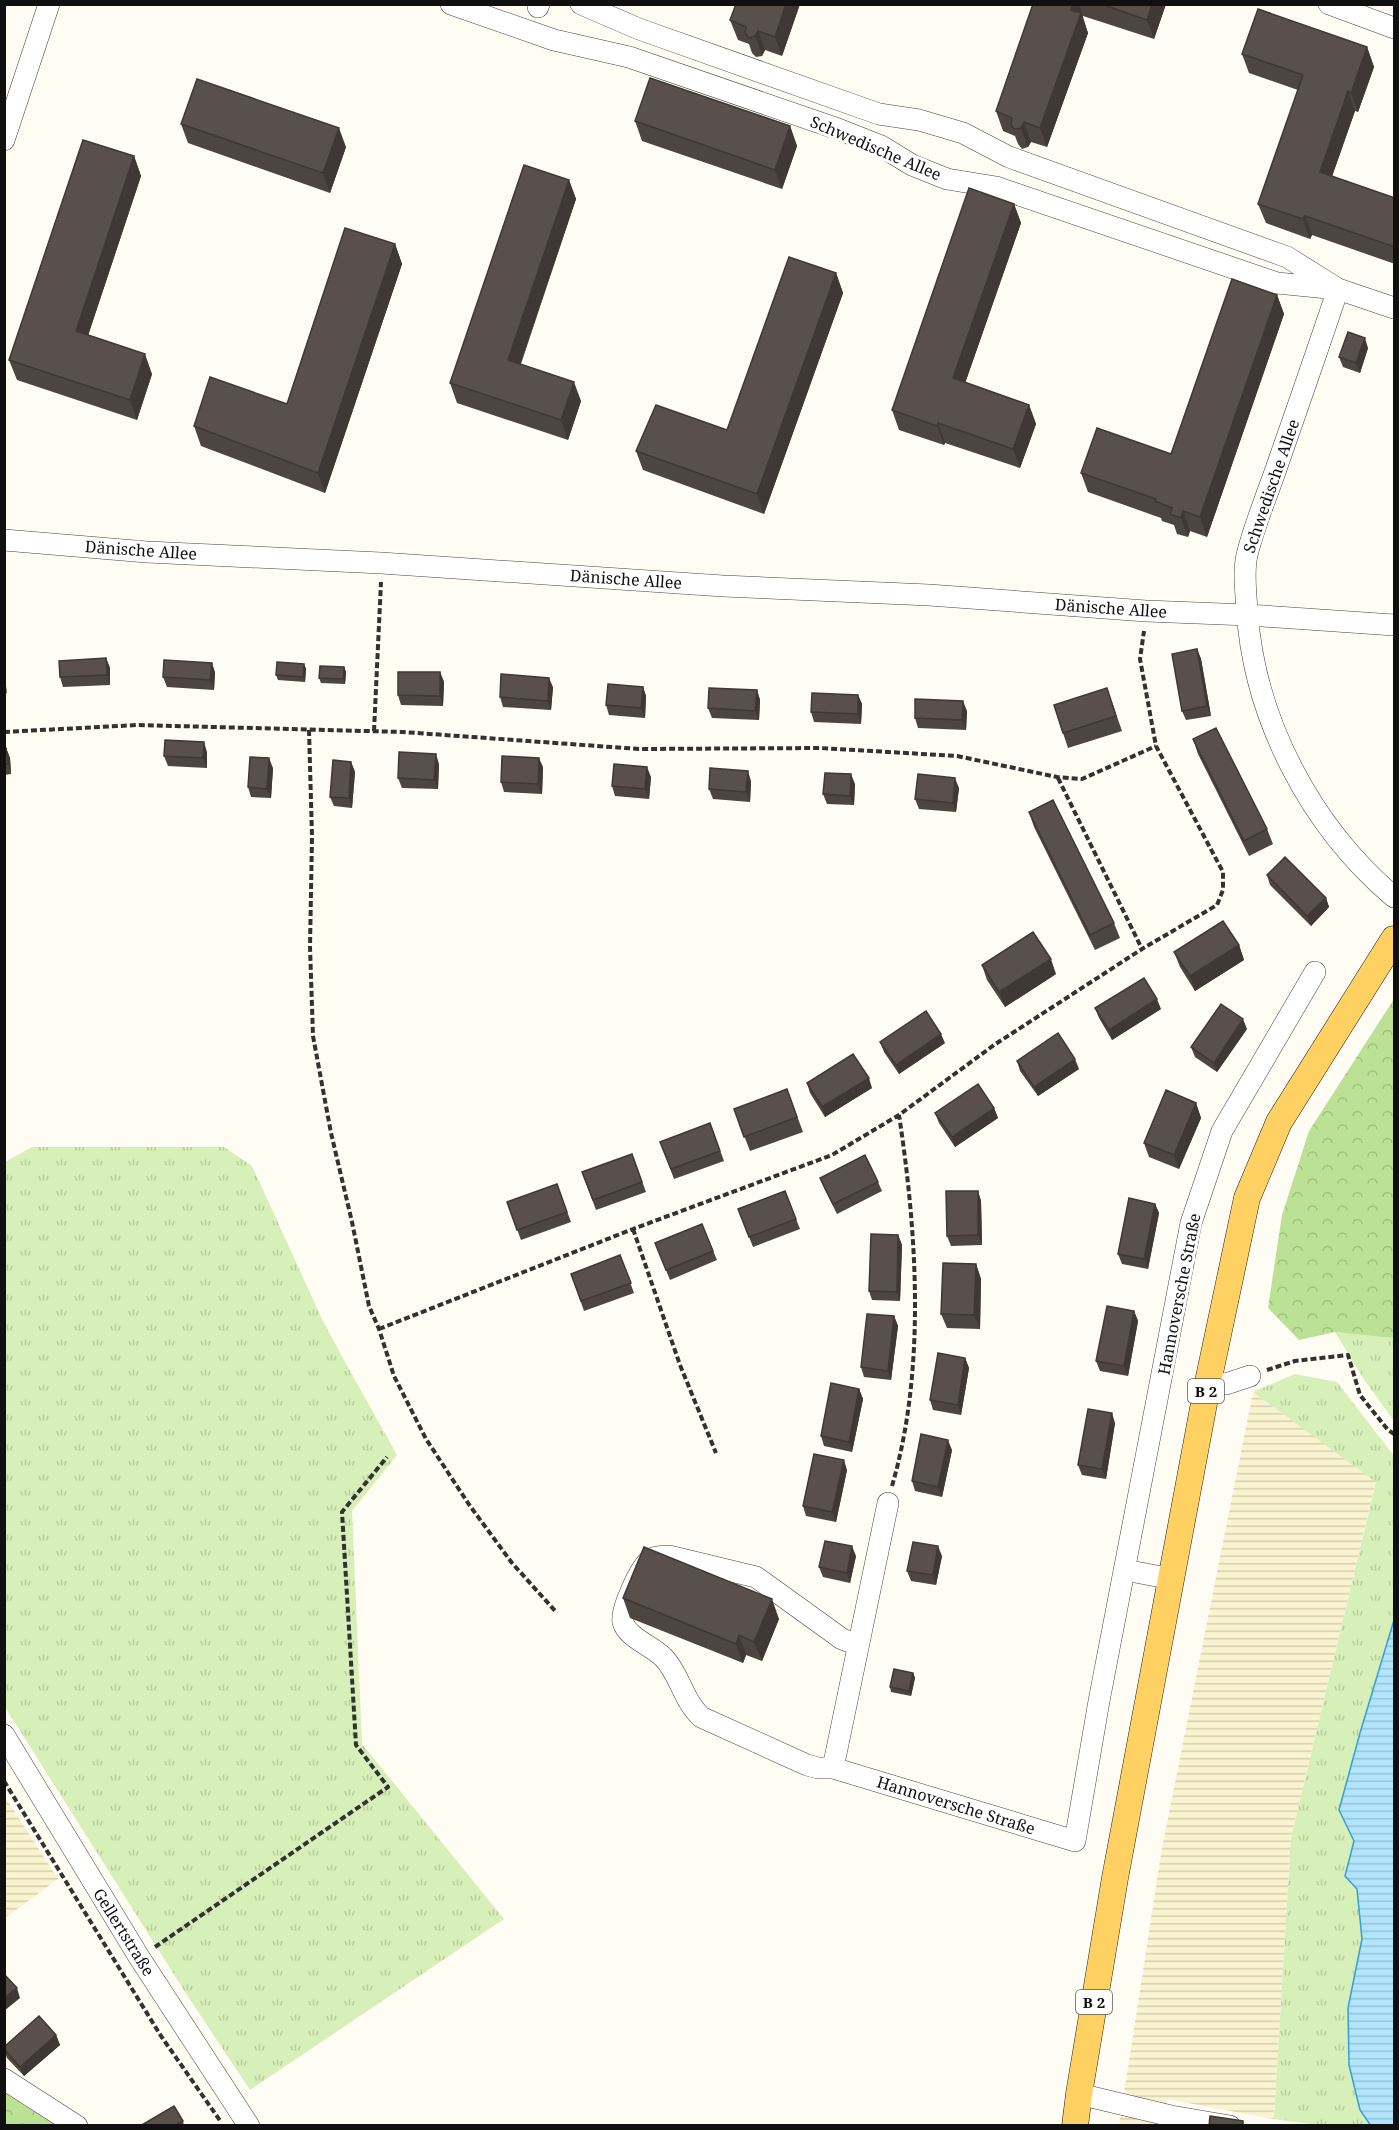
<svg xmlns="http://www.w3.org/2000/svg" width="1399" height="2130" font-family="'Noto Serif',serif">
<defs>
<pattern id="farmland-rules" width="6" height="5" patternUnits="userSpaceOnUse" patternTransform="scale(1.5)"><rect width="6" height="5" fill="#f9f3cf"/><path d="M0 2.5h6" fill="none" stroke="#d4cfb1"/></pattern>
<pattern id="grass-tufts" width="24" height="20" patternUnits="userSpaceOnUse" patternTransform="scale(1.5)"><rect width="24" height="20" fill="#d7efb8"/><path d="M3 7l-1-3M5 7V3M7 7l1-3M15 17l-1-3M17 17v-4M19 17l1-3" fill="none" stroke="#b8cc9d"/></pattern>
<pattern id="forest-crowns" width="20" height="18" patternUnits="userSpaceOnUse" patternTransform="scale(1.5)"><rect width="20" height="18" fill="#bbe195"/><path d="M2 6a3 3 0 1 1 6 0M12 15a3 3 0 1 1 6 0" fill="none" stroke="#a0c07f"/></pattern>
<pattern id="water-rules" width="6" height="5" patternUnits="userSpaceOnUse" patternTransform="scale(1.5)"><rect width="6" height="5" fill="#b2e4fc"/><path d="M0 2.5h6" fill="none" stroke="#98c3d7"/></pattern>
</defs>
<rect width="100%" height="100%" fill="#fffcf3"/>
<path fill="url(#farmland-rules)" d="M1253,1392L1376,1481L1291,1838L1274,2119L1167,2099L1162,2125L1119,2126L1162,1848Z
M4,1795L58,1879L5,1918H4Z"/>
<path fill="url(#grass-tufts)" d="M32,1147H224L252,1166L322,1319L345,1362L397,1455L352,1511L362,1744L504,1919L250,2090L187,1995L5,1707V1162Z
M1335,1332L1391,1338L1394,1337V1421L1363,1378Z
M1295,1374L1337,1382L1394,1456V1620L1339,1810L1354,1841L1345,1876L1357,1889L1362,1939L1348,2008L1360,2110L1371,2125H1316L1274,2119L1291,1838L1376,1482L1253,1392Z"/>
<path fill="url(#forest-crowns)" d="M1394,999V1337L1391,1338L1335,1332L1299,1340L1268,1308L1282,1215L1309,1131Z
M5,2090L59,2125H5Z"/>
<path fill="url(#water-rules)" stroke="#31a0db" stroke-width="1.5" d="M1394,1620V2125L1371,2126L1360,2110L1349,2065L1348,2008L1362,1939L1357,1889L1345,1876L1354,1841L1339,1810L1360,1733Z"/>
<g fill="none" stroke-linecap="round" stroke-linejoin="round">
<defs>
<path id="minor" d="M451,4L554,40L629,57L838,129L881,146L912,165L947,179L996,187L1277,283L1338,289
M581,4L639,29L879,114L919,120L963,133L1009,157L1287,257L1338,289L1394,308
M1329,4L1394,28
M538,7L539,4
M4,140L49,4
M1338,289C1318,349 1297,409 1276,469C1266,498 1254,526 1247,555C1243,572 1246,593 1247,610C1254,719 1311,827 1394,897
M4,540L147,552L381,563L723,586L929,595L1146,611L1248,615L1394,625
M1208,1382L1226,1384L1250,1376
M1125,1570L1172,1579
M858,1645L842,1639L756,1577L669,1556C663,1556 657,1556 651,1559C641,1565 620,1610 623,1622C627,1638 653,1646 664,1658C680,1675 683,1700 701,1717L807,1765L818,1768H833L1075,1841L1099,1701L1191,1223L1222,1131L1315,972
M4,1735L139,1957L249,2126
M833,1768L888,1503
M4,2079L77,2126
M1079,2094L1171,2116L1230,2126"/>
<path id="major" d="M1075,2126L1079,2094L1115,1878L1208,1382L1247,1198L1279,1122L1394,939"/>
</defs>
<use href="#minor" stroke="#434343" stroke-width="22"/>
<use href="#major" stroke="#212121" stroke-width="27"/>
<path stroke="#323232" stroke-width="4" stroke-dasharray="6 3" stroke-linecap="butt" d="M309,730L312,836L310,947L313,1036L331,1133L352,1222L369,1306L379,1329L394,1376L426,1439L470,1506L512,1563L557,1613
M374,731L381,582
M4,732L138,725L403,732L639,749L820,748L957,756L1057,777L1082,779L1156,746
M1058,778L1142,949
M633,1229L680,1365L716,1453
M379,1329L633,1229L832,1155L899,1115L994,1045L1142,949L1217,905L1223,890V872L1156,746L1140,659L1144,631
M1267,1370L1295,1361L1348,1355L1360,1395L1388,1430L1394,1434
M892,1486C926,1370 917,1233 899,1115
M4,1781L161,2036L221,2122
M155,1947L388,1787L356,1745L342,1512L387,1457"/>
<use href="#minor" stroke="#fff" stroke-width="21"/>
<use href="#major" stroke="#ffd163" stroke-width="26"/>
</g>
<path fill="#4d4540" d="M736,4H800L782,56L765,50L762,56L756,57L752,53L749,44L738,40L730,20Z
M1033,4H1166L1154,39L1083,16L1082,18L1088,33L1047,147L1031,142L1028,147L1022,149L1018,144L1015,136L1003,131L996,111Z
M1367,47L1374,67L1358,112L1355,111L1332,176L1395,198V264L1312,235L1310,239L1266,223L1258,204L1298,90L1249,73L1242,54Z
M635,121L790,126L797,146L782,189L642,141Z
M181,124L346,147L330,193L188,143Z
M134,156L141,176L88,335L152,374L137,420L17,380L9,360Z
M569,180L576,199L521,364L581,401L568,440L457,403L450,383Z
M1014,204L1021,223L965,383L1029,405L1036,424L1020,468L945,443L944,445L899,430L892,410Z
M395,244L402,264L325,493L201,446L194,426L287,404Z
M836,273L843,293L764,514L643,470L636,451L727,430Z
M1277,295L1284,314L1207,537L1190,531L1188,537L1177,534L1174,525L1162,521L1161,518L1088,492L1081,473L1171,454Z
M1368,348L1360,373L1343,367L1339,357Z
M1197,649L1201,659L1211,716L1186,720L1182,711Z
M106,658L110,668V685L63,687L60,677Z
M304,664L306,669L305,682L278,680L276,675Z
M344,667L346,672L345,684L321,683L319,678Z
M215,672L214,690L167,687L163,677Z
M440,672L444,682L443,706L401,705L398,695Z
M553,687L551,710L503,707L500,697Z
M643,687L646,696L645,718L609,715L606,705Z
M757,690L760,700L759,720L712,718L708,708Z
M858,695L862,704L861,724L814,722L811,712Z
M1112,702L1122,731L1068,748L1063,733Z
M967,711L966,730L918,728L915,718Z
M1193,739L1267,829L1273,844L1249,856L1198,754Z
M4,748H6L10,758L11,774L4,775Z
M207,752V768L168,766L164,756Z
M351,762L355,772L352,808L334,806L330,797Z
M439,764L438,789L402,788L398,778Z
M543,767L542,794L504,792L501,782Z
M273,768L271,798L251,797L248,787Z
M651,777L649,799L615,796L612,786Z
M751,781L750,802L713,799L709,789Z
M855,784L854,805L827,804L823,794Z
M959,788L956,812L919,809L915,799Z
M1029,812L1114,923L1120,938L1095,950L1034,827Z
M1267,875L1326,898L1329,907L1311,926L1270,885Z
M1239,945L1244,960L1195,991L1180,967L1174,952Z
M982,965L1056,974L1005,1007L987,980Z
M1095,1008L1161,1009L1112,1040L1099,1018Z
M1247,1029L1217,1072L1195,1057L1191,1047Z
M880,1042L945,1043L899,1074L884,1052Z
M1017,1061L1079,1069L1038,1096L1020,1071Z
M807,1083L872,1088L825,1117L810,1093Z
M787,1089L803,1132L750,1151L734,1109Z
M1196,1103L1201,1118L1179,1169L1149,1157L1144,1143Z
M994,1108L998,1118L955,1147L939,1123L935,1113Z
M710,1123L724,1161L674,1179L660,1142Z
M632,1154L646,1192L596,1210L582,1172Z
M820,1178L878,1182L882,1191L837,1214L824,1188Z
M557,1184L571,1222L521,1240L507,1202Z
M785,1191L800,1229L753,1247L738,1209Z
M978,1191L981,1201L982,1245L951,1246L947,1236Z
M1155,1204L1159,1213L1148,1269L1122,1264L1118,1254Z
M702,1224L717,1260L670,1280L655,1243Z
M898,1235L902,1245L900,1301L872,1300L869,1291Z
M620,1255L634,1293L584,1311L571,1274Z
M976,1264L981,1279L980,1329L947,1328L941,1314Z
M1134,1311L1138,1321L1128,1376L1100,1371L1096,1361Z
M894,1316L898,1326L891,1380L864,1377L861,1367Z
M965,1358L969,1368L961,1415L933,1410L930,1400Z
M859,1389L863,1399L852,1452L824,1446L821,1436Z
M1115,1423L1106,1479L1082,1475L1078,1465Z
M952,1450L942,1497L915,1491L912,1481Z
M847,1470L836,1522L806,1516L803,1506Z
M856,1556L850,1583L823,1577L819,1567Z
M942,1556L936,1585L911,1581L907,1571Z
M623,1598L779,1619L762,1661L746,1655L743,1663L630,1618Z
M913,1673L915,1678L911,1696L891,1692L890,1687Z
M56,2035L60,2045L24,2076L7,2058L4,2050V2047Z
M183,2121L184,2126H140Z"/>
<path fill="#3f3834" d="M786,4H800L782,56L775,37Z
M1073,4H1079L1088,33L1047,147L1040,128Z
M1152,4H1166L1154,39L1147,20Z
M758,31L765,50L762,56L755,36Z
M1367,47L1374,67L1358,112L1351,93Z
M1348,91L1355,111L1327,191L1320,172Z
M1024,122L1031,142L1028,147L1021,128Z
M790,126L797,146L782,189L775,170Z
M339,128L346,147L330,193L323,173Z
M134,156L141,176L83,351L76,331Z
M569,180L576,199L515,379L508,360Z
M1014,204L1021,223L960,398L953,378Z
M1305,216L1312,235L1310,239L1303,219Z
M395,244L402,264L325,493L318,473Z
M836,273L843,293L764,514L757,494Z
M1277,295L1284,314L1207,537L1200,517Z
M1365,338L1368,348L1360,373L1356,363Z
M145,354L152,374L137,420L130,400Z
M574,382L581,401L568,440L561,420Z
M1029,405L1036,424L1020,468L1013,449Z
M938,423L945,443L944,445L937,426Z
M1183,511L1190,531L1188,537L1181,518Z
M1197,649L1201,659L1211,716L1207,706Z
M106,658L110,668V685L107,675Z
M212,663L215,672L214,690L210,680Z
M304,664L306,669L305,682L303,677Z
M344,667L346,672L345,684L343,679Z
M440,672L444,682L443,706L440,696Z
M4,676L5,678L7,694L4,689Z
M549,678L553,687L551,710L548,701Z
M643,687L646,696L645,718L641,708Z
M757,690L760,700L759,720L755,711Z
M858,695L862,704L861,724L858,714Z
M963,701L967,711L966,730L962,720Z
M204,742L207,752V768L203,758Z
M6,748L10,758L11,774L8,764Z
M436,754L439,764L438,789L434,780Z
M269,758L273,768L271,798L267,789Z
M539,758L543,767L542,794L538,784Z
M351,762L355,772L352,808L349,798Z
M647,767L651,777L649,799L645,789Z
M748,771L751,781L750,802L746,792Z
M851,774L855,784L854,805L850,796Z
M955,778L959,788L956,812L953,803Z
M1326,898L1329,907L1311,926L1307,916Z
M1239,945L1244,960L1195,991L1190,976Z
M1051,959L1056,974L1005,1007L999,992Z
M1157,999L1161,1009L1112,1040L1109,1030Z
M1243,1019L1247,1029L1217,1072L1214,1063Z
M941,1034L945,1043L899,1074L896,1065Z
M1075,1059L1079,1069L1038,1096L1034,1087Z
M869,1078L872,1088L825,1117L822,1107Z
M1196,1103L1201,1118L1179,1169L1174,1155Z
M994,1108L998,1118L955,1147L952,1137Z
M978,1191L981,1201L982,1245L978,1235Z
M1155,1204L1159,1213L1148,1269L1144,1259Z
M898,1235L902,1245L900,1301L897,1292Z
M976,1264L981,1279L980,1329L974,1315Z
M1134,1311L1138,1321L1128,1376L1124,1366Z
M894,1316L898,1326L891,1380L888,1371Z
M965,1358L969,1368L961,1415L958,1405Z
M859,1389L863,1399L852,1452L849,1442Z
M1112,1413L1115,1423L1106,1479L1102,1469Z
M948,1440L952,1450L942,1497L938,1487Z
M844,1460L847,1470L836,1522L832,1512Z
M852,1546L856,1556L850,1583L847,1573Z
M938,1546L942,1556L936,1585L933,1575Z
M772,1599L779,1619L762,1661L754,1642Z
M739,1635L746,1655L743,1663L736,1644Z
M913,1673L915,1678L911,1696L909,1691Z
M17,1988L20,1998L4,2011V1998Z
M56,2035L60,2045L24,2076L20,2067Z"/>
<path fill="#5a504b" stroke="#3f3834" stroke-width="1.5" d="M736,4H786L775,37L758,31L755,36L749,38L745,33L746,27L730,20Z
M1033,4H1073L1071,10L1081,13L1040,128L1024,122L1021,128L1014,129L1011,124L1012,118L996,111Z
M1101,4H1152L1147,20Z
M1258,9L1367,47L1351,93L1348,91L1320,172L1395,198V247L1305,216L1303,219L1258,204L1303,75L1242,54Z
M650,78L790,126L775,170L635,121Z
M197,79L339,128L323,173L181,124Z
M83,140L134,156L76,331L145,354L130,400L9,360Z
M524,165L569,180L508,360L574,382L561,420L450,383Z
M969,188L1014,204L953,378L1029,405L1013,449L938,423L937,426L892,410Z
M345,228L395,244L318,473L194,426L210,377L287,404Z
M789,257L836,273L757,494L636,451L656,405L727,430Z
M1232,279L1277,295L1200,517L1183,511L1181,518L1170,514L1172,508L1155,501L1156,499L1081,473L1097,428L1171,454Z
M1348,332L1365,338L1356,363L1339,357Z
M1197,649L1207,706L1182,711L1172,654Z
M106,658L107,675L60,677L59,661Z
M164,660L212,663L210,680L163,677Z
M277,662L304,664L303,677L276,675Z
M320,666L344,667L343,679L319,678Z
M398,672H440V696L398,695Z
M501,674L549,678L548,701L500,697Z
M608,684L643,687L641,708L606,705Z
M709,688L757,690L755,711L708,708Z
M1107,688L1116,716L1063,733L1054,705Z
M812,693L858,695V714L811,712Z
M915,699L963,701L962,720L915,718Z
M1216,728L1267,829L1244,841L1193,739Z
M165,740L204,742L203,758L164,756Z
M4,748H6L8,764H4Z
M399,752L436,754L434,780L398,778Z
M502,756L539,758L538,784L501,782Z
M250,757L269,758L267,789L248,787Z
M333,760L351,762L349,798L330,797Z
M614,764L647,767L645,789L612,786Z
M710,768L748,771L746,792L709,789Z
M825,773L851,774L850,796L823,794Z
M918,774L955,778L953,803L915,799Z
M1053,800L1114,923L1090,935L1029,812Z
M1285,857L1326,898L1307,916L1267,875Z
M1223,921L1239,945L1190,976L1174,952Z
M1033,932L1051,959L999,992L982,965Z
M1144,978L1157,999L1109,1030L1095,1008Z
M1221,1004L1243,1019L1214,1063L1191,1047Z
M926,1011L941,1034L896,1065L880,1042Z
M1058,1033L1075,1059L1034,1087L1017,1061Z
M853,1054L869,1078L822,1107L807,1083Z
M978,1084L994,1108L952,1137L935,1113Z
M787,1089L797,1117L744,1137L734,1109Z
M1166,1090L1196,1103L1174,1155L1144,1143Z
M710,1123L720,1151L671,1169L660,1142Z
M632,1154L642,1182L593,1200L582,1172Z
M865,1155L878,1182L833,1204L820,1178Z
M557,1184L567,1212L517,1230L507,1202Z
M785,1191L796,1219L749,1237L738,1209Z
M946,1191H978V1235L947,1236Z
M1129,1198L1155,1204L1144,1259L1118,1254Z
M702,1224L713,1251L666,1270L655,1243Z
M871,1234L898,1235L897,1292L869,1291Z
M620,1255L631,1283L581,1301L571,1274Z
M943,1263L976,1264L974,1315L941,1314Z
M1107,1306L1134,1311L1124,1366L1096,1361Z
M867,1314L894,1316L888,1371L861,1367Z
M938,1353L965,1358L958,1405L930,1400Z
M831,1383L859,1389L849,1442L821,1436Z
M1088,1409L1112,1413L1102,1469L1078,1465Z
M921,1434L948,1440L938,1487L912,1481Z
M814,1454L844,1460L832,1512L803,1506Z
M825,1541L852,1546L847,1573L819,1567Z
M913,1542L938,1546L933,1575L907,1571Z
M644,1547L772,1599L754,1642L739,1635L736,1644L623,1598Z
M894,1669L913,1673L909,1691L890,1687Z
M4,1974L17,1988L4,1998Z
M39,2016L56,2035L20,2067L4,2049V2047Z
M174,2106L183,2121L174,2126H140Z
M1210,2116L1243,2121V2126H1209Z"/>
<g text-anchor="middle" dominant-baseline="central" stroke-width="6" stroke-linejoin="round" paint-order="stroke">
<g fill="#fff" stroke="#585858" stroke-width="1.5">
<rect x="1188" y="1379" width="36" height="24" rx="4.5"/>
<rect x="1076" y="1990" width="36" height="24" rx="4.5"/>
</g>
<g font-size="15" font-weight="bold" fill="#101010">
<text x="1206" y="1391">B 2</text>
<text x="1094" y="2002">B 2</text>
</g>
<g font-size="16" fill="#101010" stroke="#fff">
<text transform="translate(876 148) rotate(23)">Schwedische Allee</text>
<text transform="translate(1271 486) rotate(-71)">Schwedische Allee</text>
<text transform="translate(141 550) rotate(4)">Dänische Allee</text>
<text transform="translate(626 579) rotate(4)">Dänische Allee</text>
<text transform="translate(1111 608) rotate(4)">Dänische Allee</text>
<text transform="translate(1179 1294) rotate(-79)">Hannoversche Straße</text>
<text transform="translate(956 1805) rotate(17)">Hannoversche Straße</text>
<text transform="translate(124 1932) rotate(58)">Gellertstraße</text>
</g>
</g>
<rect width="1399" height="2130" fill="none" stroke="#101010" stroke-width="12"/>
</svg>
